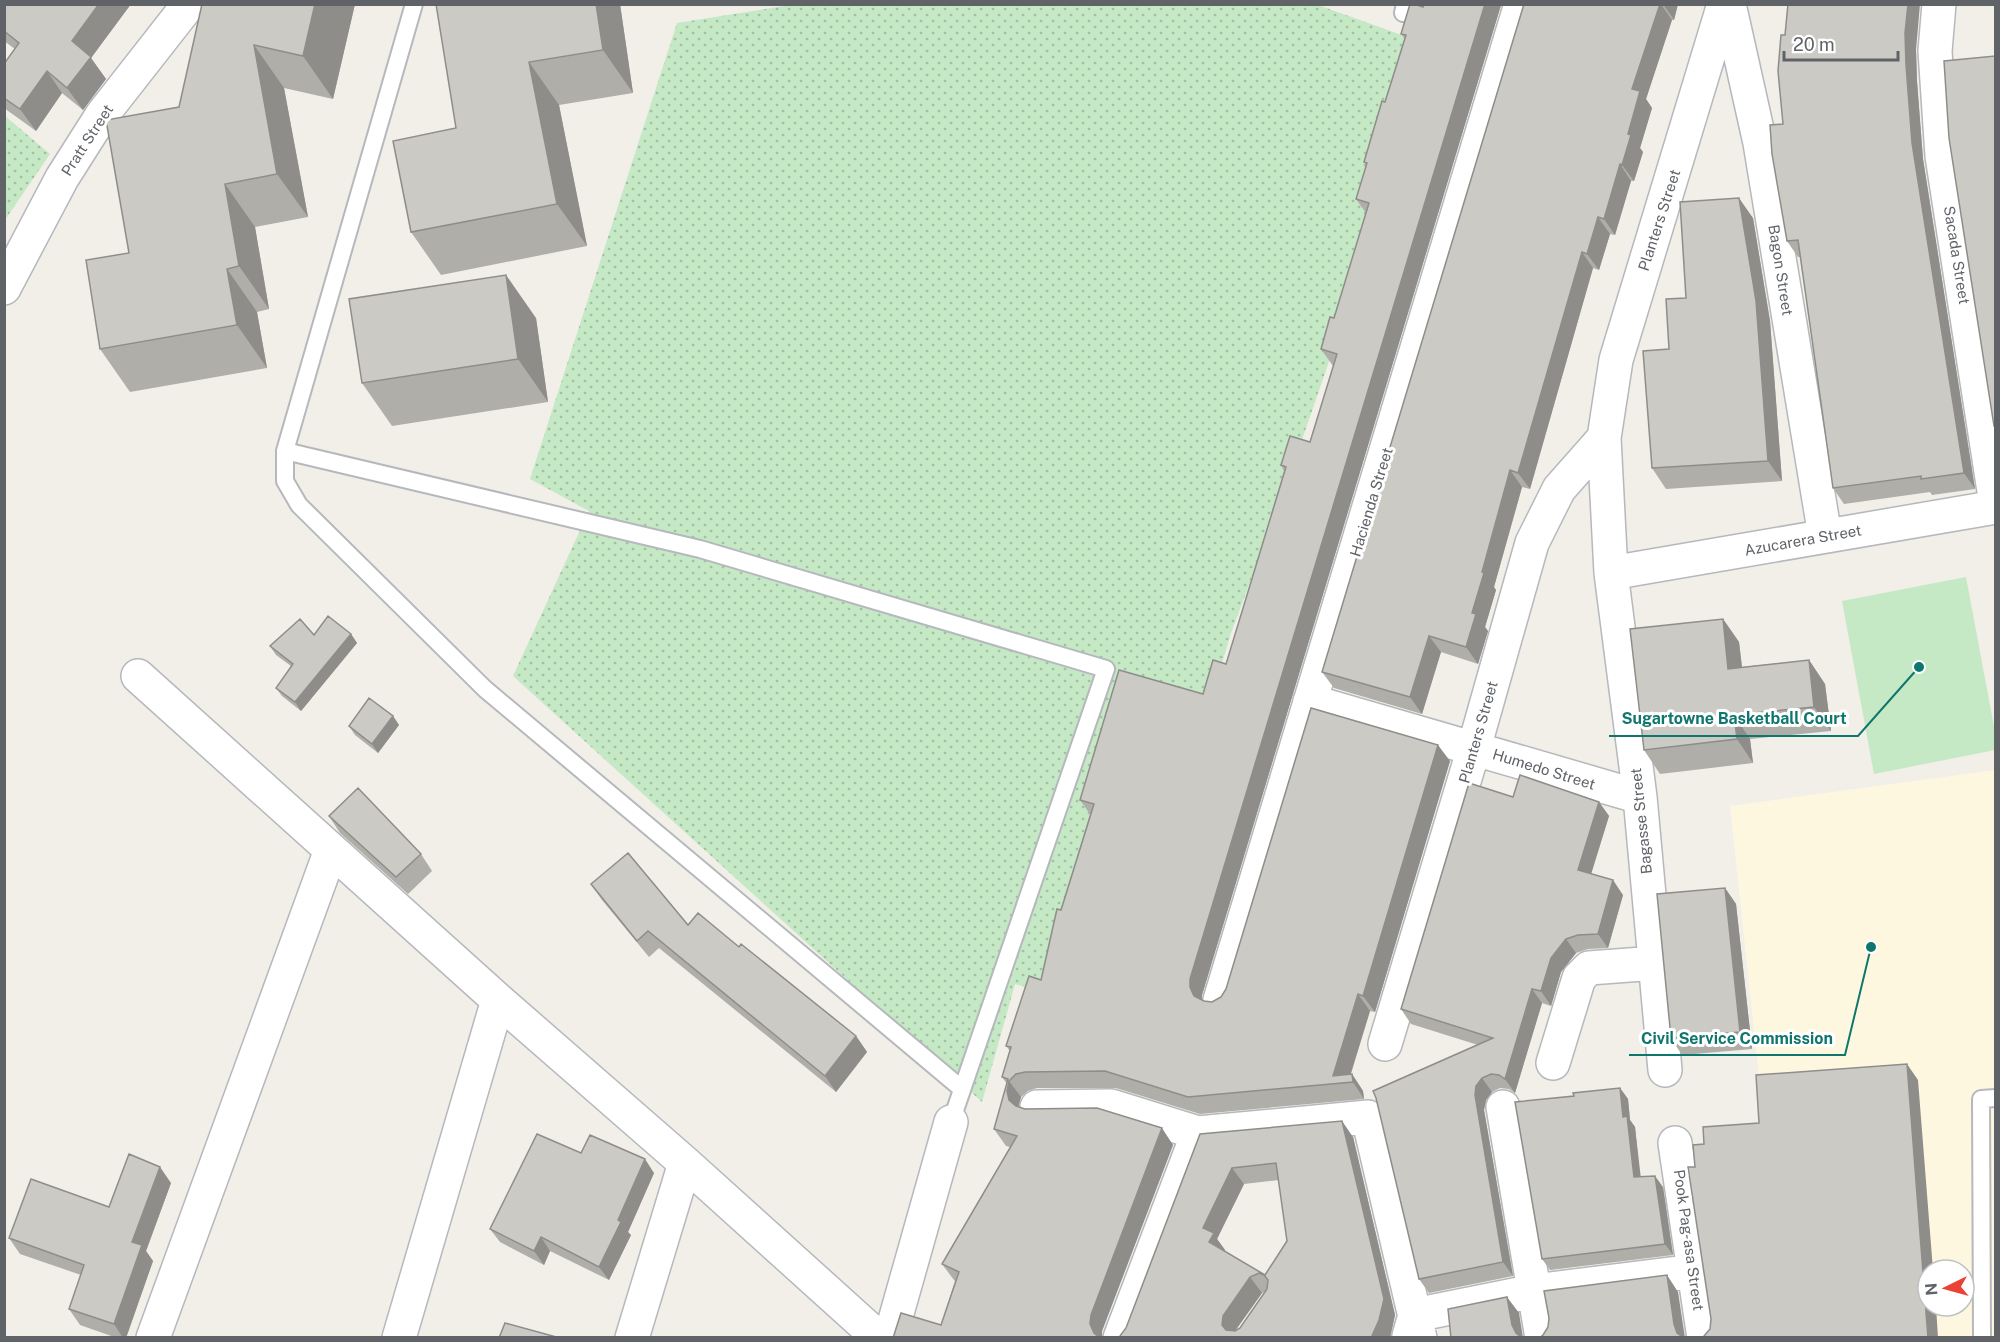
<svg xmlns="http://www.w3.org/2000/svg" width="2000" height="1342" font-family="'Public Sans',sans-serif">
<defs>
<pattern id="green-dots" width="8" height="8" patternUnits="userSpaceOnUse" patternTransform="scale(1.5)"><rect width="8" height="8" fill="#c5e8c5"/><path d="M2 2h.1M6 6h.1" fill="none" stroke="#a3c0a4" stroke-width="1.8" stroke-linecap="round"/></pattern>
</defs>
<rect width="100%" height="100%" fill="#f1efe8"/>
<path fill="#fef7e0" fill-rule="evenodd" d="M1995,770V1337H1787L1730,806ZM1928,1270H1964V1306H1928Z"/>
<path fill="url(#green-dots)" d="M797,4H1315L1413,39L1368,190L1359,263L1335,344L1284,492L1231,633L1141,936L1135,1016L1015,984L982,1102L513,676L589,511L530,479L677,23Z
M5,116L50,154L5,220Z"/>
<path fill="#c5e8c5" d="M1966,577L1995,732V750L1874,774L1842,601Z"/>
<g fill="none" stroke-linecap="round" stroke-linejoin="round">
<defs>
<path id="service" d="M414,4L285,451V481L299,505L485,689L962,1089
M1403,13L1405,4
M285,451L700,549L1106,669L951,1122
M1982,1338L1981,1099L1996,1098"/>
<path id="minor" d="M1729,4L1760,143L1825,536
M1939,4L1935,51L1942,156L1996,504
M4,288L62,178L102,115L189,4
M1611,573L1996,507
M138,676L498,1000L685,1163L879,1338
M1310,701L1640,797
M1220,1000L1521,4
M1385,1044L1474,748L1532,543L1559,489L1604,438
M1553,1063L1579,978L1589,968L1656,963
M1665,1070L1640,797L1611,573L1604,438L1616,360L1724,4
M1037,1107L1111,1106L1198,1133L1368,1117L1420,1338
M1503,1107L1542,1338
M1675,1143L1704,1338
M1409,1336L1415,1315L1534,1291L1694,1271
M153,1338L331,850
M399,1338L498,1000
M632,1338L685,1163
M890,1338L951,1122
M1120,1338L1198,1133"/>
</defs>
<use href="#service" stroke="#b5b8bc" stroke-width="20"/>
<use href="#minor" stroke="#b5b8bc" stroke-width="36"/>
<use href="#service" stroke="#fff" stroke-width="16"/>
<use href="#minor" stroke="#fff" stroke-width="33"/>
</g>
<path fill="#afaea9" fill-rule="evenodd" d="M4,4H131L91,58L106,79L83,110L62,93L36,131L4,108V64L15,49L4,41Z
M202,4H355L333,99L284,88L308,217L255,227L269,309L257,312L267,368L130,392L100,349L129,253L179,107Z
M436,4H620L633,93L559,105L587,246L441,275L411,232L456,128Z
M1424,4L1501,5L1202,995V1000L1204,1001L1212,1002L1221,997L1450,761L1375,1012L1370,1011L1351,1074H1352L1363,1091L1364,1099L1200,1114L1116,1088H1037L1028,1091L1021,1097L1018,1107L1173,1145L1102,1331L941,1325L955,1281L954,1280L942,1264L1010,1147L1006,1146L994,1129L1007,1084L1002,1077L1010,1051L1006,1046L1041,980L1061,910L1090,814L1080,800L1203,694L1226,664L1284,471L1281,465L1310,442L1333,366L1321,349L1334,318L1366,213L1356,199L1366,165L1364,162L1385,102L1405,39L1401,34L1423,7Z
M1524,4H1678L1674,20H1672L1646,99L1652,108L1640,148L1643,152L1634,181H1631L1615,235L1610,234L1599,270L1593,268L1530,489L1522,487L1494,587L1496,590L1485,627L1488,631L1478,664L1441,652L1422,714L1334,688L1322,672Z
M1916,50L1917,81L1923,159L1975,489L1932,495L1930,492L1844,504L1833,488L1801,257H1798L1787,241L1783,124Z
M1753,218L1770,321L1782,481L1666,489L1652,468L1686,298Z
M536,318L548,402L392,426L362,383Z
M1723,619L1739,642L1742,667L1809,660L1825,684L1831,731L1750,739L1753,763L1660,774L1644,750Z
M351,634L357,643L301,711L282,696L276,688L291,666L276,655L270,646L314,635Z
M393,716L399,725L378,753L355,735L349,726Z
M1599,802L1609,816L1591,874L1623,895L1608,948L1588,949L1576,953L1561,972L1551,1006L1542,1003L1515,1093L1509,1089L1500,1088L1492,1092L1486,1100L1484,1110L1513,1276L1429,1293L1419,1279L1478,1045L1411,1024L1401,1009Z
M329,816L421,854L432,871L408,894L340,833Z
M591,884L739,947L856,1036L867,1052L836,1092L659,948L649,957L602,900Z
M1725,888L1736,904L1752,1049L1682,1055L1671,1038Z
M1620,1088L1628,1099L1630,1120L1635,1127L1640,1177L1663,1187L1673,1255L1550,1270L1542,1259Z
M1200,1134L1353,1137L1395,1315L1390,1338H1117L1120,1336L1126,1328ZM1279,1180L1287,1241L1265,1275L1225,1251V1250L1217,1239L1244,1184ZM1265,1292L1240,1328L1235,1331L1262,1293Z
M581,1153L654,1173L628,1232L631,1235L609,1280L550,1251L544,1265L500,1242L490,1229Z
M171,1183L146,1251L153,1261L126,1338H117L80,1325L69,1309L81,1275L20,1254L9,1238L109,1207Z"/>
<path fill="#8f8d8a" d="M99,4H131L91,58L106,79L83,110L67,88L72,41Z
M315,4H355L333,99L303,56Z
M596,4H620L633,93L603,50Z
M1485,4L1501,5L1202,995V1004L1194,996L1190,987V979Z
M1660,4H1661L1672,20L1646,99L1652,108L1640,148L1643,152L1634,181L1622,165L1628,134L1632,89Z
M1663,4H1678L1674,20Z
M1908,4H1920L1916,50L1917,81L1923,159L1975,489L1964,473L1912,143L1906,65L1905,33Z
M254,45L284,88L308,217L277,174Z
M529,62L559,105L587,246L557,204Z
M47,71L62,93L36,131L20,109Z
M1620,164L1631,181L1615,235L1604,219Z
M225,184L255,227L269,309L239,266Z
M1739,198L1753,218L1770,321L1782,481L1768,461Z
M1598,217L1610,234L1599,270L1587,254Z
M1582,252L1593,268L1530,489L1518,473Z
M227,269L257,312L267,368L237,325Z
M506,275L536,318L548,402L518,359Z
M1510,470L1522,487L1494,587L1496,590L1485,627L1488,631L1478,664L1466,647L1472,613L1482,572Z
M1723,619L1739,642L1745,693L1728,669Z
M351,634L357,643L301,711L295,702Z
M1429,636L1441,652L1422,714L1410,697Z
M1809,660L1825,684L1831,731L1814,707Z
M1734,715L1750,739L1753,763L1737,739Z
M393,716L399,725L378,753L372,744Z
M1438,745L1450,761L1375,1012L1363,996Z
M1599,802L1609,816L1588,884L1578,870Z
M1613,880L1623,895L1608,948L1598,934Z
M1725,888L1736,904L1752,1049L1740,1032Z
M1566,939L1576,953L1561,972L1551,1006L1541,991L1551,958Z
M1532,989L1542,1003L1515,1093L1505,1079Z
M1358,994L1370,1011L1348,1082L1333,1076Z
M856,1036L867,1052L836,1092L825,1076Z
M1907,1064L1918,1080L1933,1270H1928V1306H1936L1938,1338H1928Z
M1352,1074L1363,1091L1364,1099L1353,1082Z
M1482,1078L1492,1092L1486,1100L1484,1110L1513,1276L1503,1262L1475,1095L1476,1086Z
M1009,1081L1021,1097L1018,1108L1021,1116L1009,1100L1007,1091Z
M1620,1088L1628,1099L1630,1120L1635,1127L1642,1188L1634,1177L1623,1117Z
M1342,1121L1353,1137L1395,1315L1390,1338H1371Z
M1162,1128L1173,1145L1102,1331V1338H1097L1094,1333L1090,1324L1091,1315Z
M645,1159L654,1173L628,1232L631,1235L609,1280L599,1267L618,1220Z
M160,1167L171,1183L146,1251L153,1261L126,1338H123L114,1324L132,1242Z
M1232,1168L1244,1184L1217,1239L1225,1250L1221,1258L1209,1242L1203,1228Z
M1655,1176L1663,1187L1673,1255L1665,1244Z
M541,1237L550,1251L544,1265L534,1251Z
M1667,1275L1678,1292L1685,1338H1681L1677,1333L1674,1324Z
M1250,1277L1262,1293L1230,1338L1222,1325L1223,1316Z
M1507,1297L1519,1313L1523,1338H1519L1512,1325Z"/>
<path fill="#cccac5" stroke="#8f8d8a" stroke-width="1.5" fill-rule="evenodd" d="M4,4H99L72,41L91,57L67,88L47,71L20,109L4,98V64L19,43L4,31Z
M202,4H315L303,56L254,45L277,174L225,184L239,266L227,269L237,325L100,349L86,260L129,253L106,120L179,107Z
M436,4H596L603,50L529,62L557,204L411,232L393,141L456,128Z
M1410,4H1414L1423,7L1424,4H1485L1190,979V987L1194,996L1204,1001L1212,1002L1221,997L1226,989L1311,708L1438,745L1363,996L1358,994L1333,1076L1352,1074L1353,1082L1188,1097L1105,1071L1025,1072L1016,1074L1009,1081L1007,1091L1009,1100L1016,1106L1025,1109L1097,1108L1162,1128L1091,1315L1090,1324L1094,1333L1100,1338H893L901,1313L941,1325L959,1272L942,1264L1017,1136L994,1129L1008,1079L1002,1077L1011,1047L1006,1046L1029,976L1041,980L1057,909L1061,910L1094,804L1080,800L1119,670L1203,694L1213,660L1226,664L1286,467L1281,465L1290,436L1310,442L1337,354L1321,349L1330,317L1334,318L1369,203L1356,199L1367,163L1364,162L1382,101L1385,102L1406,35L1401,34Z
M1524,4H1660L1632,89L1640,91L1628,134L1631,135L1622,165L1620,164L1604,219L1598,217L1587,254L1582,252L1518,473L1510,470L1482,572L1484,573L1472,613L1476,614L1466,647L1429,636L1410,697L1322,672Z
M1788,4H1908L1905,33L1906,65L1912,143L1964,473L1921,479V476L1833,488L1798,240L1787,241L1772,154L1770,125L1783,124L1778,71L1781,35H1785Z
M1995,56V426H1994L1949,138L1944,61Z
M1739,198L1756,301L1768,461L1652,468L1643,351L1669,349L1666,299L1686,298L1680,202Z
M506,275L518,359L362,383L349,299Z
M328,616L351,634L295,702L276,688L293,664L270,646L300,619L314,635Z
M1723,619L1728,669L1809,660L1814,707L1734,715L1737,739L1644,750L1630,629Z
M369,698L393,716L372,744L349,726Z
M1520,775L1599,802L1578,870L1613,880L1598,934L1578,935L1566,939L1551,958L1541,991L1532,989L1505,1079L1499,1075L1491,1074L1482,1078L1476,1086L1475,1095L1503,1262L1419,1279L1376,1098L1373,1091L1493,1038L1401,1009L1469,783L1513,797Z
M358,788L421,854L396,877L329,816Z
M628,853L688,925L698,913L739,947L741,944L856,1036L825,1076L648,931L637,941L591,884Z
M1725,888L1740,1032L1671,1038L1657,894Z
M1907,1064L1928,1338H1701L1704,1336L1710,1329L1711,1319L1688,1167H1695L1693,1145L1704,1144L1703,1127L1759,1123L1756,1075Z
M1620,1088L1623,1117L1627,1116L1634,1177L1655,1176L1665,1244L1542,1259L1515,1102L1574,1096L1573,1093Z
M1342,1121L1384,1299L1379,1320L1371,1338H1117L1120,1336L1126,1328L1200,1134ZM1276,1163L1287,1241L1265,1275L1209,1242L1214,1233L1203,1228L1232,1168ZM1259,1273L1264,1275L1268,1280L1267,1289L1240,1328L1235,1331L1226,1330L1222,1325L1223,1316L1250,1277Z
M537,1134L581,1153L590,1135L645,1159L618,1220L621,1222L599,1267L541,1237L534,1251L490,1229Z
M129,1154L160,1167L132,1242L142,1245L114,1324L69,1309L84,1265L9,1238L31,1179L109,1207Z
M1667,1275L1674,1324L1677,1333L1684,1338H1539L1543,1335L1548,1327L1549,1318L1544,1291Z
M1507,1297L1512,1325L1516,1333L1522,1338H1451L1448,1309Z
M505,1323L560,1338H499Z"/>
<g text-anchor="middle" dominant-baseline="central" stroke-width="6" stroke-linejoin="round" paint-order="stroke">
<g font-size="15" fill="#5f6368" stroke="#fff">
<text transform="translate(87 140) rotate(-57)">Pratt Street</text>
<text transform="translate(1659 220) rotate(-72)">Planters Street</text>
<text transform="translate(1957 255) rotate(81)">Sacada Street</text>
<text transform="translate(1781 270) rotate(81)">Bagon Street</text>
<text transform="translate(1371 502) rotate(-73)">Hacienda Street</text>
<text transform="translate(1803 540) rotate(-10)">Azucarera Street</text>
<text transform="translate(1478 732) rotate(-74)">Planters Street</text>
<text transform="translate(1544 769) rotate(17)">Humedo Street</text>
<text transform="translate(1641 821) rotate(-96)">Bagasse Street</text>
<text transform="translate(1689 1240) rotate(82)">Pook Pag-asa Street</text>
</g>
</g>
<path fill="none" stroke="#0f766e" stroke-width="2" d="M1919 667L1858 736H1609M1871 947L1845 1055H1629"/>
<g fill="#0f766e" stroke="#fff" stroke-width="2">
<circle cx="1919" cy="667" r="6"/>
<circle cx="1871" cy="947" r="6"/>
</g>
<g font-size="16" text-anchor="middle" font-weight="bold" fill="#0f766e" stroke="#fff" stroke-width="6" stroke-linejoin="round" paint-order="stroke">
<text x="1734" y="724">Sugartowne Basketball Court</text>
<text x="1737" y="1044">Civil Service Commission</text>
</g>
<rect width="2000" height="1342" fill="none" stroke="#5f6368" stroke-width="12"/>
<g transform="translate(1946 1288) rotate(265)"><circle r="28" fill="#ffffff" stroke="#bfc1c3" stroke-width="1.5"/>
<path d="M0-4.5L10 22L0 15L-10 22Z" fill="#ea4335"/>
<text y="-9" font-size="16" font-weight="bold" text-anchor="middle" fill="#5f6368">N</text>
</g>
<path d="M1784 51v9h114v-9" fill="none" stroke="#5f6368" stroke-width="3"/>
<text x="1793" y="51" font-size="18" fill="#5f6368" stroke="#ffffff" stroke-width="4.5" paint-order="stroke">20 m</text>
</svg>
